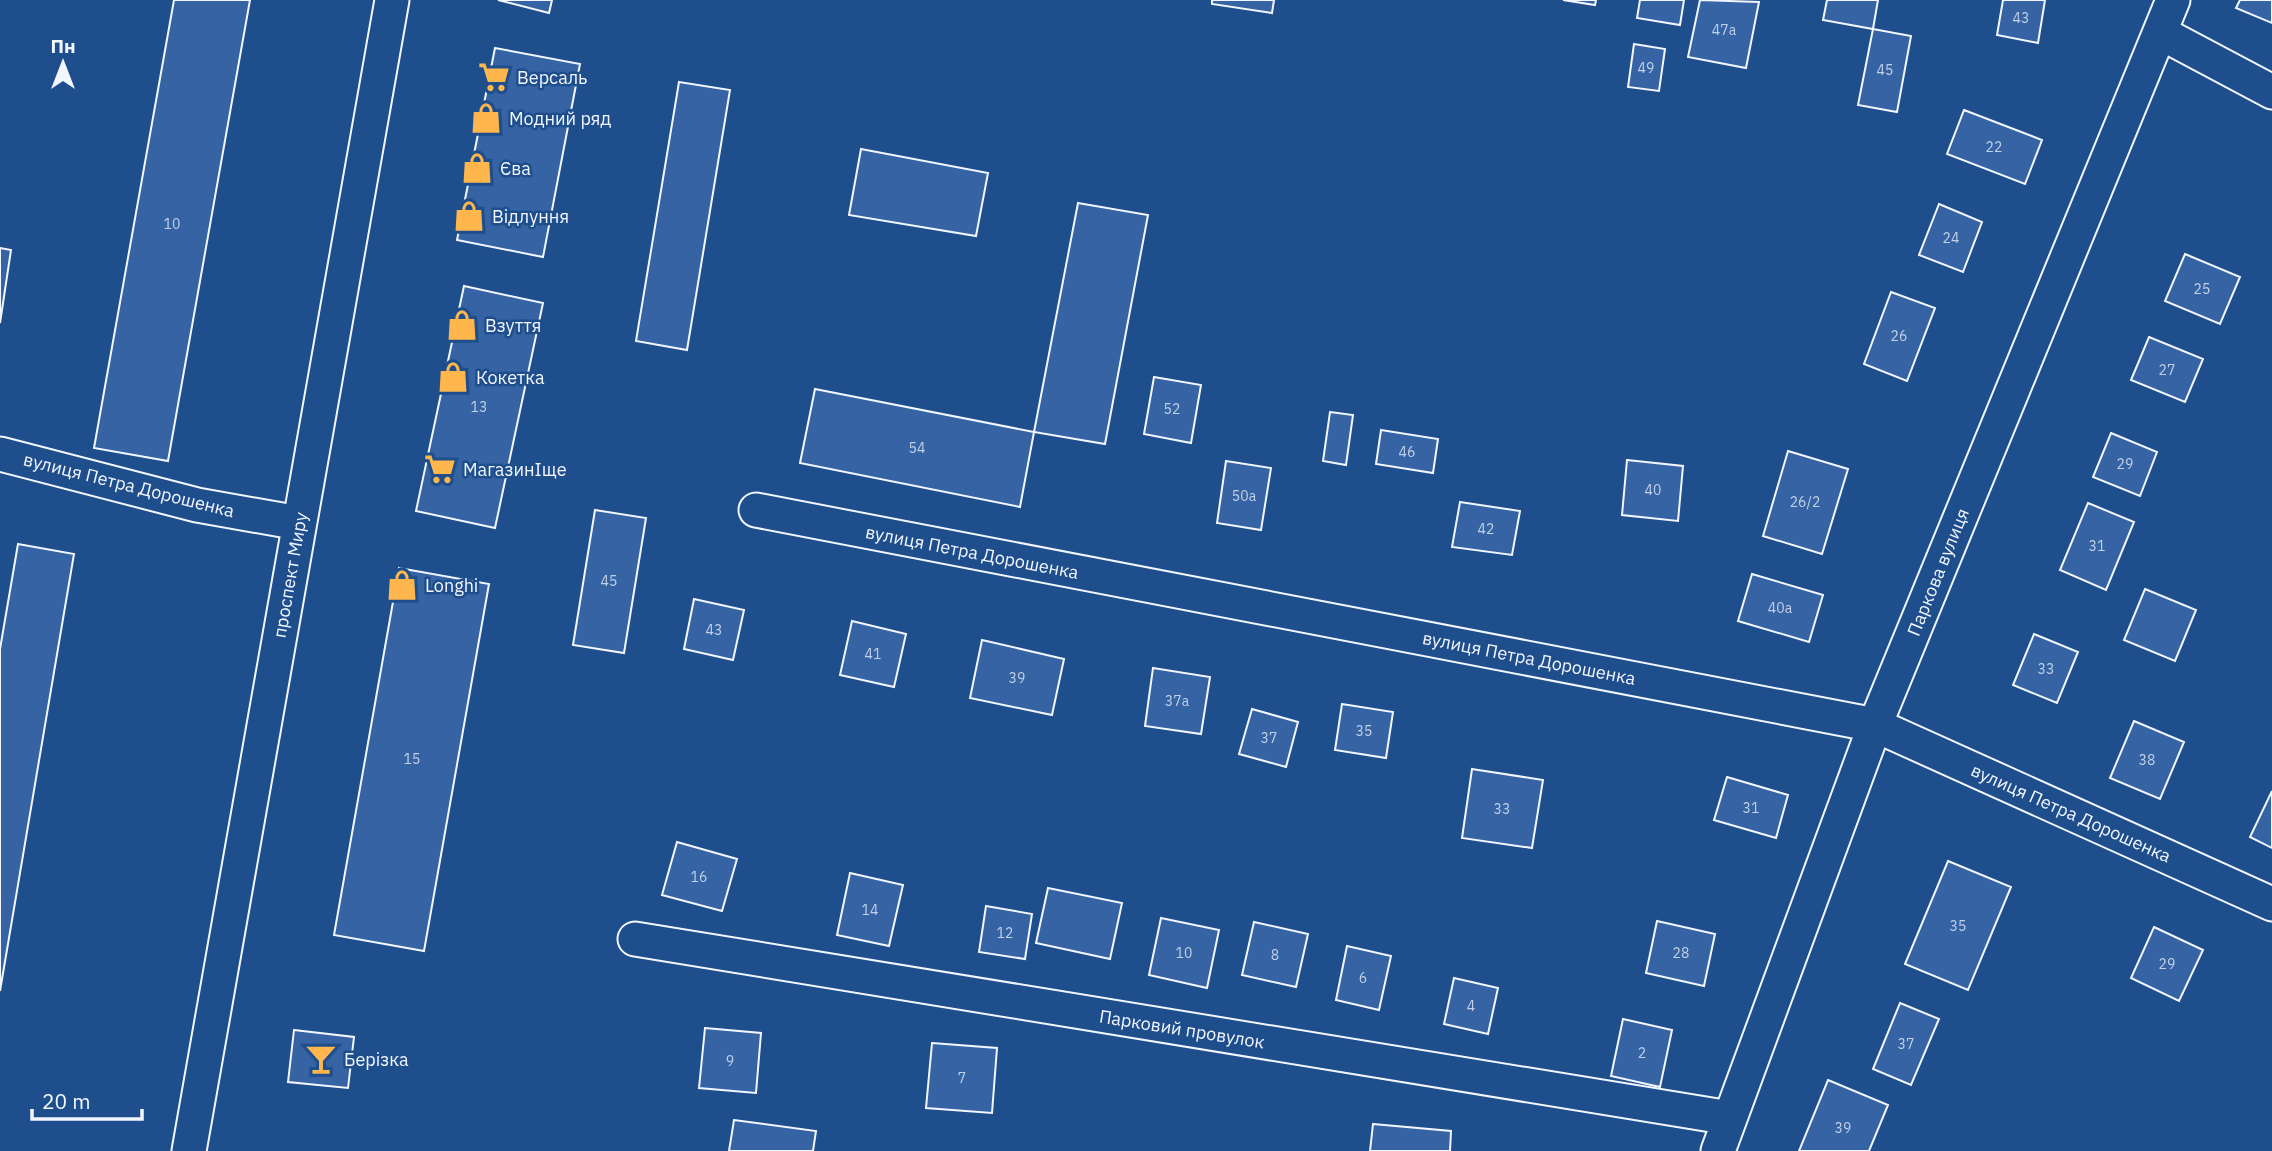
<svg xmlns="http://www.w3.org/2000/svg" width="2272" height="1151" font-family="'IBM Plex Sans',sans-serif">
<rect width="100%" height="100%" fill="#1f4e8c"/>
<path fill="#3563a3" stroke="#f2f6ff" stroke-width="2" d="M174,0H250L168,461L94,448Z
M498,0H552L549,13Z
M1212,0H1274L1272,13L1212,4Z
M1563,0H1596L1595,5Z
M1640,0H1684L1680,25L1637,18Z
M1700,0L1759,2L1746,68L1688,57Z
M1827,0H1878L1873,29L1823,20Z
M2003,0H2045L2038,43L1997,35Z
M2240,0H2272V23L2236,8Z
M1873,29L1911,36L1897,112L1858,105Z
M1634,44L1665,49L1659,91L1628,87Z
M495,48L580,64L543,257L457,240Z
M679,82L730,90L687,350L636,341Z
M1964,110L2042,140L2025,184L1947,154Z
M861,149L988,173L976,236L849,215Z
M1078,203L1148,215L1105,444L1034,432Z
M1939,204L1982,222L1963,272L1919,255Z
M0,248L11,250L0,323Z
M2185,254L2240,277L2220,324L2165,301Z
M464,286L543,303L495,528L416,511Z
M1891,292L1935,308L1907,381L1864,364Z
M2149,337L2203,359L2185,402L2131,380Z
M1154,377L1201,385L1191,443L1144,434Z
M815,389L1034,432L1020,507L800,463Z
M1330,412L1353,415L1346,465L1323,461Z
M1381,430L1438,439L1433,473L1376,464Z
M2111,433L2157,452L2140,496L2093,477Z
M1788,451L1848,469L1822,554L1763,536Z
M1627,460L1683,466L1678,521L1622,515Z
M1226,461L1271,468L1261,530L1217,523Z
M1460,502L1520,511L1512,555L1452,547Z
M2088,503L2134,522L2106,590L2060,570Z
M595,510L646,518L624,653L573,645Z
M18,544L74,554L0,991V649Z
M399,568L489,584L424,951L334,935Z
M1752,574L1823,595L1809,642L1738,621Z
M2145,589L2196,610L2175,661L2124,640Z
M694,599L744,610L733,660L684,649Z
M852,621L906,634L894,687L840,675Z
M2034,634L2078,652L2057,703L2013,685Z
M982,640L1064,659L1052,715L970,698Z
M1153,668L1210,677L1201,734L1145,726Z
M1342,704L1393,712L1386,758L1335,750Z
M1252,709L1298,722L1286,767L1239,754Z
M2134,721L2184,742L2160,799L2110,778Z
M1472,769L1543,780L1532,848L1462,838Z
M1727,777L1788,795L1776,838L1714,820Z
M2272,791V848L2250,837Z
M677,842L737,859L722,911L662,895Z
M1948,861L2011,887L1968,990L1905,964Z
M850,873L903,885L889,946L837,935Z
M1048,888L1122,903L1110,959L1036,943Z
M986,906L1032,914L1025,959L979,952Z
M1161,918L1219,930L1207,988L1149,975Z
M1657,921L1715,934L1704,986L1646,973Z
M1254,922L1308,934L1296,987L1242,975Z
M2154,927L2203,950L2179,1001L2131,978Z
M1347,946L1391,956L1379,1010L1336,1000Z
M1454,978L1498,988L1488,1034L1444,1024Z
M1900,1003L1939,1019L1911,1085L1873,1069Z
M1623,1019L1672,1030L1660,1087L1611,1076Z
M705,1028L761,1033L756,1093L699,1088Z
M294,1030L354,1037L348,1088L288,1082Z
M932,1043L997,1048L992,1113L926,1108Z
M1828,1080L1888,1105L1869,1151H1799Z
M734,1120L816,1131L813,1151H729Z
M1373,1124L1451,1131L1450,1151H1370Z"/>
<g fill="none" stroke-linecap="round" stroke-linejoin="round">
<defs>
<path id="street" d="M2161,33L2272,92
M0,454L197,505L299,523
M756,510L1875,725L2272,904
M635,939L1730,1118
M189,1151L392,0
M1718,1151L1875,725L2173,0"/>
</defs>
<use href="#street" stroke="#f2f6ff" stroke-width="37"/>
<use href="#street" stroke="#1f4e8c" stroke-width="33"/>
</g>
<defs>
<symbol id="supermarket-bare" viewBox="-9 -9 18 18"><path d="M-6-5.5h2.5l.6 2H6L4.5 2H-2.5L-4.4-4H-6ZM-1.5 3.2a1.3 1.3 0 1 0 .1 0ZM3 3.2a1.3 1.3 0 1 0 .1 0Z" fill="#ffb74d" stroke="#1f4e8c" stroke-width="2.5" paint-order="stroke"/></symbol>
<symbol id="shop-bare" viewBox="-9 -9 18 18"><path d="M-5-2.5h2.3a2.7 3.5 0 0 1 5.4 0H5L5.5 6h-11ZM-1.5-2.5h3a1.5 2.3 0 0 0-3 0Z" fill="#ffb74d" stroke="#1f4e8c" stroke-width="2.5" paint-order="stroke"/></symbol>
<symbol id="bar-bare" viewBox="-9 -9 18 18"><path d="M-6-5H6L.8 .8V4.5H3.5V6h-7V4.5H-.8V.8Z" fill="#ffb74d" stroke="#1f4e8c" stroke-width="2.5" paint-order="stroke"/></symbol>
</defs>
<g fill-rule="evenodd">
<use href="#supermarket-bare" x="472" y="55" width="44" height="44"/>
<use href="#shop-bare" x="464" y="96" width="44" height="44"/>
<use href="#shop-bare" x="455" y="146" width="44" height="44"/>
<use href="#shop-bare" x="447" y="194" width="44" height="44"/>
<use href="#shop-bare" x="440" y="303" width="44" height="44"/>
<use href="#shop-bare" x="431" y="355" width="44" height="44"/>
<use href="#supermarket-bare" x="418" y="447" width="44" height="44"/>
<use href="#shop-bare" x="380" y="563" width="44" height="44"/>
<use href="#bar-bare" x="299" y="1037" width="44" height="44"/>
</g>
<g text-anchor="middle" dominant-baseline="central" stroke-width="5" stroke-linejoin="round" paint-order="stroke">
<g font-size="14" fill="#c3d1e8">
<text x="2021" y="18">43</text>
<text x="1724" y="30">47а</text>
<text x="1646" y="68">49</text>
<text x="1885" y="70">45</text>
<text x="1994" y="147">22</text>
<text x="172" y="224">10</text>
<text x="1951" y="238">24</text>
<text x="2202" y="289">25</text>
<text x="1899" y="336">26</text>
<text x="2167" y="370">27</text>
<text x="479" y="407">13</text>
<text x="1172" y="409">52</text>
<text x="917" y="448">54</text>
<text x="1407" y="452">46</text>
<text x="2125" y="464">29</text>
<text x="1653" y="490">40</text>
<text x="1244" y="496">50а</text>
<text x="1805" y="502">26/2</text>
<text x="1486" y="529">42</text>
<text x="2097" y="546">31</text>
<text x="609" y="581">45</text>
<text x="1780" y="608">40а</text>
<text x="714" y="630">43</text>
<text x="873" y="654">41</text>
<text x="2046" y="669">33</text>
<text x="1017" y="678">39</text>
<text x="1177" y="701">37а</text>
<text x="1364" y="731">35</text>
<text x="1269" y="738">37</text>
<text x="412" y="759">15</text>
<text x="2147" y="760">38</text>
<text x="1751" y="808">31</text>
<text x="1502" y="809">33</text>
<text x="699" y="877">16</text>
<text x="870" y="910">14</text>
<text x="1958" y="926">35</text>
<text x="1005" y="933">12</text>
<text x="1184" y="953">10</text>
<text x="1681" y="953">28</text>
<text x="1275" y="955">8</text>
<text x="2167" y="964">29</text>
<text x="1363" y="978">6</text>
<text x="1471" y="1006">4</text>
<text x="1906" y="1044">37</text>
<text x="1642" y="1053">2</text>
<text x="730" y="1061">9</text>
<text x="962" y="1078">7</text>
<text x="1843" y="1128">39</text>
</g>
<g font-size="18" fill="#f2f6ff" stroke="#1f4e8c" text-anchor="start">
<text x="517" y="77">Версаль</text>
<text x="509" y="118">Модний ряд</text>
<text x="500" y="168">Єва</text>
<text x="492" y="216">Відлуння</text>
<text x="485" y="325">Взуття</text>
<text x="476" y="377">Кокетка</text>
<text x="463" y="469">МагазинІще</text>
<text x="425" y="585">Longhi</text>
<text x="344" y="1059">Берізка</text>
</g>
<g font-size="18" fill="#f2f6ff" stroke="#1f4e8c">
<text transform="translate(129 485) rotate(14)">вулиця Петра Дорошенка</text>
<text transform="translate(972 552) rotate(11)">вулиця Петра Дорошенка</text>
<text transform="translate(1938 572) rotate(-68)">Паркова вулиця</text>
<text transform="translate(290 575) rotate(-80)">проспект Миру</text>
<text transform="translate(1529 658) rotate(11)">вулиця Петра Дорошенка</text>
<text transform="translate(2071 813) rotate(24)">вулиця Петра Дорошенка</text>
<text transform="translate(1182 1029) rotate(9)">Парковий провулок</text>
</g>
</g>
<g transform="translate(63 63)" stroke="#1f4e8c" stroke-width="5" paint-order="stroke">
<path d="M0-5L12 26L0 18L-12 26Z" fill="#f2f6ff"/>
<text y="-10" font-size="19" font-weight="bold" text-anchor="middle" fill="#f2f6ff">Пн</text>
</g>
<path d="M32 1109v10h110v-10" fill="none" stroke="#f2f6ff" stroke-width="3.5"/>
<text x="42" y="1109" font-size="21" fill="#f2f6ff" stroke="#1f4e8c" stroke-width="5" paint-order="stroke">20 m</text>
</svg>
